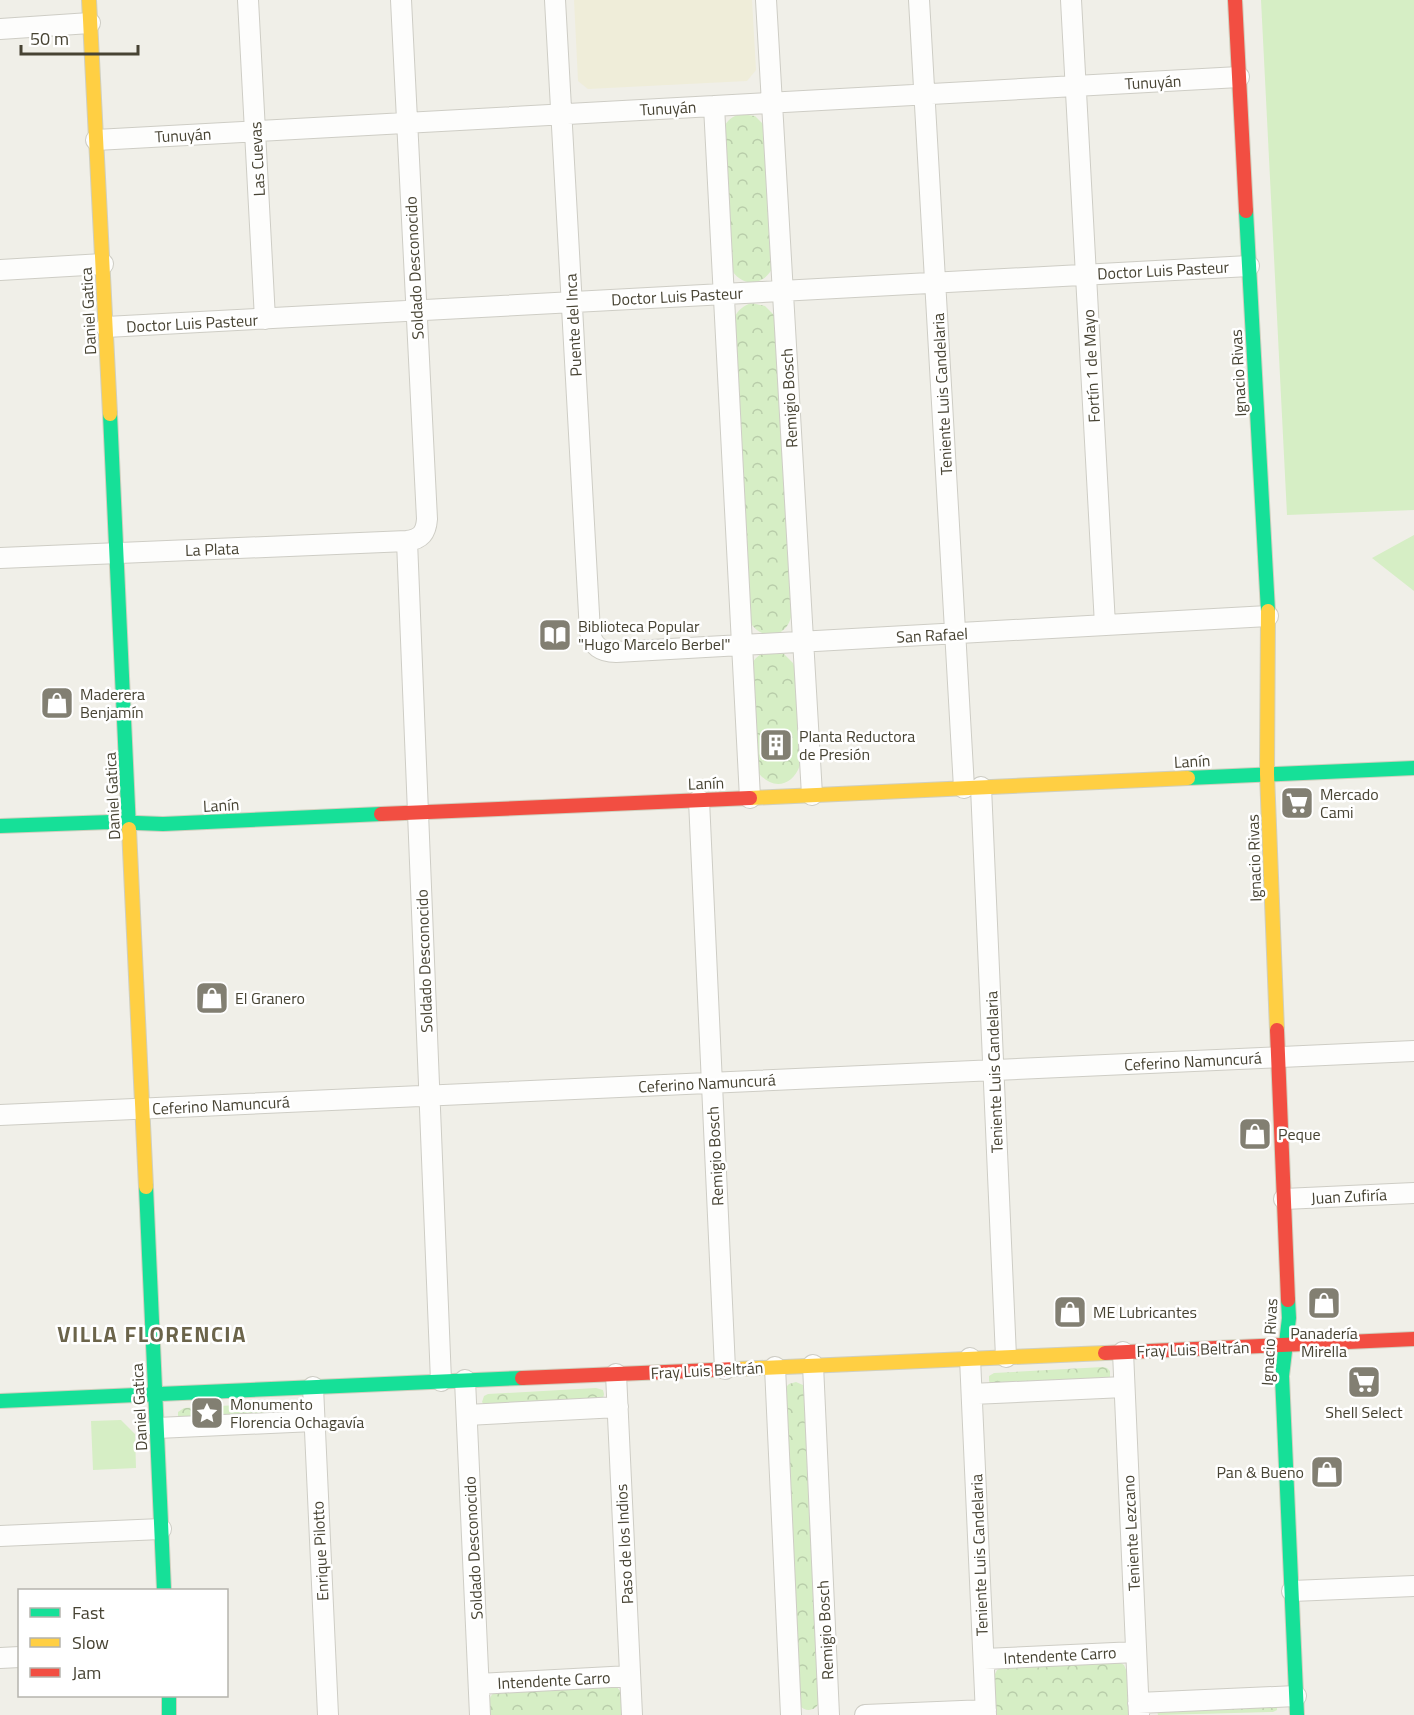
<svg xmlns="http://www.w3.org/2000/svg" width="1414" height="1715" font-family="'Titillium Web',sans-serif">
<defs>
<pattern id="park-crowns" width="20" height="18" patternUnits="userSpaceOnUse" patternTransform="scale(1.5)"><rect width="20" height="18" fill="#d6eec5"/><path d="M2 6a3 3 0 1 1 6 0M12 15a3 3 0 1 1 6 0" fill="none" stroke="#b9cdaa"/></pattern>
</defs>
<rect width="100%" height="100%" fill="#f0efe8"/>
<path fill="#efedd9" d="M574,0H752L756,70L747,81L588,89L578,81Z"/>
<path fill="#d6eec5" d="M1261,0H1414V510L1287,515Z
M1414,535V591L1372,558Z
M121,1420L135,1434L136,1468L93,1470L91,1421Z"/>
<path fill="url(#park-crowns)" d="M741,114L755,116L765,126L774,264C766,287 741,289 730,267L723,128C728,120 732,116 741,114Z
M751,303L765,306L775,316L792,610C791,638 761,644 748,619L734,318C738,310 743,306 751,303Z
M762,653H783L793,663L795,669L800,765C792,789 768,790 756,769L751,664L756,658Z
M1103,1367L1107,1368L1110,1371V1378L1106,1381L991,1385L989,1381V1376L994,1373Z
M796,1382L803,1385L805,1388L820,1701C816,1711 806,1713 799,1705L784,1389L789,1384Z
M596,1388L603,1390L604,1394L603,1399L485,1406L482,1402L484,1396L488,1394Z
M292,1402L296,1403L300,1406L299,1413L180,1420L178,1416V1412L184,1408Z
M1117,1661L1124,1665L1127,1672L1130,1715H995L994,1676L997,1670L1003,1667Z
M616,1686L621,1692L624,1715H489C489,1707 487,1697 495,1692Z
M1277,1705V1710L1273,1712L1158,1715L1157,1711Z"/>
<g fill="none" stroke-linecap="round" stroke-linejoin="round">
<defs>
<path id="street" d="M248,0L265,319
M555,0L590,632C592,646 601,652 616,652L1268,616
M766,0L812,795
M919,0L964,788
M1071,0L1105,625
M0,29L90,23
M714,106L750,798
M96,140L1239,77
M0,270L103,264
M106,327L1249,266
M407,541L441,1381
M0,558L407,541C421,539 426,533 427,519L401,0
M981,787L1006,1357
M699,800L725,1369
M0,1115L1414,1051
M1284,1199L1414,1193
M1123,1352L1139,1715
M970,1358L986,1715
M813,1365L829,1715
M775,1367L791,1715
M616,1374L632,1715
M465,1380L480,1715
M313,1387L328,1715
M972,1394L1124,1387
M467,1415L618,1407
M157,1428L314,1421
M0,1536L161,1529
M1292,1591L1414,1586
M0,1658L20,1657
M984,1659L1136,1652
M479,1684L630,1676
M1138,1703L1296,1696
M865,1715L986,1710"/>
<path id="fast" d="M1246,211L1268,611
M110,414L129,829
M1188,778L1414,768
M0,826L111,822L163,824L381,814
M146,1187L164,1590
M1288,1300L1289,1318L1282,1376L1297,1715
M0,1401L522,1378
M169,1696V1715"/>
<path id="slow" d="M89,0L110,414
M1268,611L1267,774L1277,1030
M750,798L1188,778
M129,829L146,1187
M737,1369L1105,1353"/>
<path id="jam" d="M1235,0L1246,211
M381,814L750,798
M1277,1030L1288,1300
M1105,1353L1414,1339
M522,1378L737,1369"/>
</defs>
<use href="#street" stroke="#cecdc5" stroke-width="22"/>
<use href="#fast" stroke="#d0cfbe" stroke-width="16"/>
<use href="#slow" stroke="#d0cfbe" stroke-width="16"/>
<use href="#jam" stroke="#d0cfbe" stroke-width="16"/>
<use href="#street" stroke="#fdfdfc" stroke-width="20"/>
<use href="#fast" stroke="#16e098" stroke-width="14"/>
<use href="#slow" stroke="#ffcf43" stroke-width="14"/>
<use href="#jam" stroke="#f24e42" stroke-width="14"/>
</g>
<defs>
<symbol id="library-square" viewBox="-11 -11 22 22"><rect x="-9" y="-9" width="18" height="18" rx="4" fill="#827f72" stroke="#fff"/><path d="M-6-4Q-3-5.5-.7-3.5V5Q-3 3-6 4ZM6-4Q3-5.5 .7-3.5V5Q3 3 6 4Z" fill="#fff"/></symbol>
<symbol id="shop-square" viewBox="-11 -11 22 22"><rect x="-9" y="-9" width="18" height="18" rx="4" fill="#827f72" stroke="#fff"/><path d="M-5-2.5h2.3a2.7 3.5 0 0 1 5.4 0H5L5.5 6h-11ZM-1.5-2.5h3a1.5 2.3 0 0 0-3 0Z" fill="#fff"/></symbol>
<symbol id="building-square" viewBox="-11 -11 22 22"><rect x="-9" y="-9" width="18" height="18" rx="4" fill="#827f72" stroke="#fff"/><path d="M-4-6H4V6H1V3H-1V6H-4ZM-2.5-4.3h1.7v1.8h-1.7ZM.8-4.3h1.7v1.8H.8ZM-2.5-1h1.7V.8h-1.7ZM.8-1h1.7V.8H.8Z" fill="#fff"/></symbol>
<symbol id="supermarket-square" viewBox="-11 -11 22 22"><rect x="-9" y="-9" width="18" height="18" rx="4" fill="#827f72" stroke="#fff"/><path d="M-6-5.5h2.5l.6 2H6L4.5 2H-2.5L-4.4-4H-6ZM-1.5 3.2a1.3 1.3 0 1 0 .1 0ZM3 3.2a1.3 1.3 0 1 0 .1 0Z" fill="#fff"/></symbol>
<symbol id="sight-square" viewBox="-11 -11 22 22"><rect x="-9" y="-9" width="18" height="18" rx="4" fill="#827f72" stroke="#fff"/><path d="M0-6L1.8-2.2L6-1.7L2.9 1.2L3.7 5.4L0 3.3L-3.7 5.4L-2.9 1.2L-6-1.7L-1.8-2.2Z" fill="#fff"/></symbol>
</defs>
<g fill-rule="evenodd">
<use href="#library-square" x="536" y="616" width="38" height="38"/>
<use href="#shop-square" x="38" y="684" width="38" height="38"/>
<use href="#building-square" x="757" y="726" width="38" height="38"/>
<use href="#supermarket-square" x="1278" y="784" width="38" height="38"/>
<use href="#shop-square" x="193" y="979" width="38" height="38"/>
<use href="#shop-square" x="1236" y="1115" width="38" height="38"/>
<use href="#shop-square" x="1305" y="1284" width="38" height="38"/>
<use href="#shop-square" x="1051" y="1293" width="38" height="38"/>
<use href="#supermarket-square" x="1345" y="1363" width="38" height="38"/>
<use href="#sight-square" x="188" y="1394" width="38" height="38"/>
<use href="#shop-square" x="1308" y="1453" width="38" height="38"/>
</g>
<g text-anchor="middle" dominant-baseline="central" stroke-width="5" stroke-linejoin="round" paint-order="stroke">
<g font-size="16" fill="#474333" stroke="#fff">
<text transform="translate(1153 82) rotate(-3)">Tunuyán</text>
<text transform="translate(668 108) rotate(-3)">Tunuyán</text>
<text transform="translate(183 135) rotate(-3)">Tunuyán</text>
<text transform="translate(257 159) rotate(-93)">Las Cuevas</text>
<text transform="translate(414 268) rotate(-93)">Soldado Desconocido</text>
<text transform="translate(1163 270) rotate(-3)">Doctor Luis Pasteur</text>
<text transform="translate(677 296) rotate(-3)">Doctor Luis Pasteur</text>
<text transform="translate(88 311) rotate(-93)">Daniel Gatica</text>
<text transform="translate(192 323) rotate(-3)">Doctor Luis Pasteur</text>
<text transform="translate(573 325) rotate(-93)">Puente del Inca</text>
<text transform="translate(1091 366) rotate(-93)">Fortín 1 de Mayo</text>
<text transform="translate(1238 373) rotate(-93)">Ignacio Rivas</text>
<text transform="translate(942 394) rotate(-93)">Teniente Luis Candelaria</text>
<text transform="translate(789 398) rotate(-93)">Remigio Bosch</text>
<text transform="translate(212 549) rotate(-2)">La Plata</text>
<text transform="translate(932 635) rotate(-3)">San Rafael</text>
<text transform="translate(1192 761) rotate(-3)">Lanín</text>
<text transform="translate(706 783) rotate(-2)">Lanín</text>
<text transform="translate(112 796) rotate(-93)">Daniel Gatica</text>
<text transform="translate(221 805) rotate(-3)">Lanín</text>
<text transform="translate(1254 858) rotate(-92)">Ignacio Rivas</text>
<text transform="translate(424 961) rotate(-92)">Soldado Desconocido</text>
<text transform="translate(1193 1061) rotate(-3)">Ceferino Namuncurá</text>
<text transform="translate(994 1072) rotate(-92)">Teniente Luis Candelaria</text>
<text transform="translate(707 1083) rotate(-3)">Ceferino Namuncurá</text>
<text transform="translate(221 1105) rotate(-3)">Ceferino Namuncurá</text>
<text transform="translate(715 1156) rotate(-93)">Remigio Bosch</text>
<text transform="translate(1349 1196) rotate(-3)">Juan Zufiría</text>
<text transform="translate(1269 1342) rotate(-87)">Ignacio Rivas</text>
<text transform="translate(1193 1349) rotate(-2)">Fray Luis Beltrán</text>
<text transform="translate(707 1370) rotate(-3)">Fray Luis Beltrán</text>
<text transform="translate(139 1407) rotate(-93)">Daniel Gatica</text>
<text transform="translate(1131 1533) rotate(-93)">Teniente Lezcano</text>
<text transform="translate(624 1544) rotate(-93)">Paso de los Indios</text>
<text transform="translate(473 1548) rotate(-93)">Soldado Desconocido</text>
<text transform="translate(320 1551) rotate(-93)">Enrique Pilotto</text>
<text transform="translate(979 1555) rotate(-92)">Teniente Luis Candelaria</text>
<text transform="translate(825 1630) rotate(-93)">Remigio Bosch</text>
<text transform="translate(1060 1655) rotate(-3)">Intendente Carro</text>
<text transform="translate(554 1680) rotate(-3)">Intendente Carro</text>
</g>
<g font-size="16" fill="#474333" stroke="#fff" text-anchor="start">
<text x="578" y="626">Biblioteca Popular<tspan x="578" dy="18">"Hugo Marcelo Berbel"</tspan></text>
<text x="80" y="694">Maderera<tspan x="80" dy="18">Benjamín</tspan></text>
<text x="799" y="736">Planta Reductora<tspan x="799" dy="18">de Presión</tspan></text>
<text x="1320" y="794">Mercado<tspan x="1320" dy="18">Cami</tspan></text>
<text x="235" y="998">El Granero</text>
<text x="1278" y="1134">Peque</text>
<text x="1093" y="1312">ME Lubricantes</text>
<text x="1324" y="1333" text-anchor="middle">Panadería<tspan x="1324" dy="18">Mirella</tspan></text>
<text x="230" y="1404">Monumento<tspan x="230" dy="18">Florencia Ochagavía</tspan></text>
<text x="1364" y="1412" text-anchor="middle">Shell Select</text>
<text x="1304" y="1472" text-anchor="end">Pan &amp; Bueno</text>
</g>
<g font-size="22" font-weight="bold" letter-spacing="1.5" fill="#6b644a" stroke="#fff">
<text x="152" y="1334">VILLA FLORENCIA</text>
</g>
</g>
<rect x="18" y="1589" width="210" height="108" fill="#ffffff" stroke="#b5b4ad" stroke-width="1.5"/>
<rect x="30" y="1608" width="30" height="9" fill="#16e098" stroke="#b5b4ad" stroke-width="1.5"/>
<text x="72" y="1619" font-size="18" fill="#474333">Fast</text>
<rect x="30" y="1638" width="30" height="9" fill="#ffcf43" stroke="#b5b4ad" stroke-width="1.5"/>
<text x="72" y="1649" font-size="18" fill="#474333">Slow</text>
<rect x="30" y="1668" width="30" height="9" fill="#f24e42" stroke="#b5b4ad" stroke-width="1.5"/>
<text x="72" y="1679" font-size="18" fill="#474333">Jam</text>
<path d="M21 45v9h117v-9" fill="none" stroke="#474333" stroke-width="3"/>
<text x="30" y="45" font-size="18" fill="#474333" stroke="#ffffff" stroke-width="4.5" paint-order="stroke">50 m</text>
</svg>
